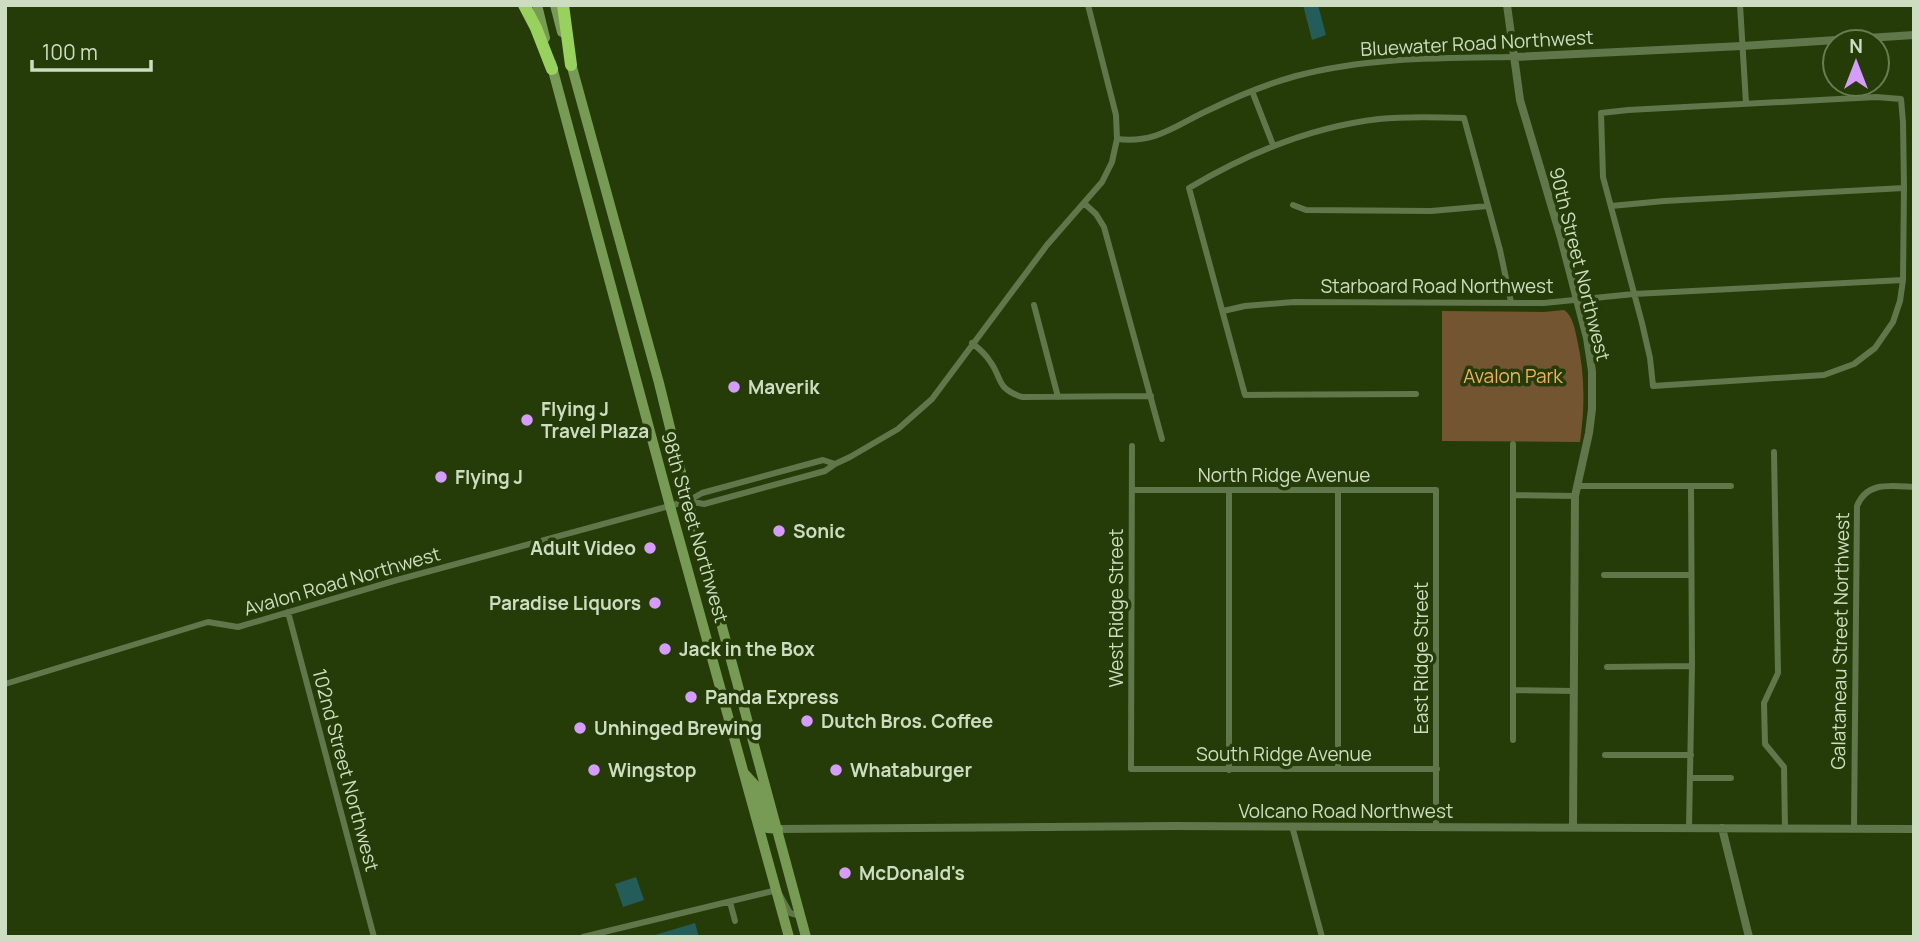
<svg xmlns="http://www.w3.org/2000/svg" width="1919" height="942" font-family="Manrope,sans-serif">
<rect width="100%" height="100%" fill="#253c08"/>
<path fill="#735531" d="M1564,310C1573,316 1575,330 1577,339C1585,374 1585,407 1580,442L1442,441V311L1544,312Z"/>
<path fill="#235c59" d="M1303,5H1318L1326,35L1312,40Z
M636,877L644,900L623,907L615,884Z
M695,923L699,937H648Z"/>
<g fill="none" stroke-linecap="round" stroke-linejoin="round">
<path stroke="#5f774a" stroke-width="6" d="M1088,5L1116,115L1117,139
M1740,5L1746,103
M1252,91L1273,145
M1876,97L1901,99L1903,122L1904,188L1903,280L1900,301L1893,322L1875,348L1854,364L1824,375L1653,386L1650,358L1642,323L1603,177L1601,113L1628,110Z
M1085,204L1096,214L1104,227L1162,439
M1293,205L1306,210L1431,211L1488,206
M1611,206L1664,201L1904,188
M1034,305L1058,397
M1223,311L1245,306L1294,302L1544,303L1634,294L1903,280
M972,343C978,348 985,353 989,360C1003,378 995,388 1022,397L1151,396
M1416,394L1245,395L1189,188C1248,153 1310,127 1379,119C1407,116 1436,117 1464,118L1500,250L1511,302
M1132,446L1131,769H1437
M1774,452L1778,673L1764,703L1765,744L1784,767L1785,829
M835,464L850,457L898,429L932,399L1047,245L1102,182L1112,162L1117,139C1157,144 1177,124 1211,109C1238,96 1267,84 1296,76C1367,57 1441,58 1514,57
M1578,486H1731
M1132,490H1436V827
M1229,491V770
M1513,495L1575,496
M1604,575H1691
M288,612L374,937
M1607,667L1692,666
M5,684L208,622L238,627L397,580L688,501L702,493L823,460L835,464L825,471L704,504L688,501
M1514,690L1574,691
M1513,740V444
M1605,755H1691
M1338,769V490
M1691,778H1731
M1292,826L1322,937
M1689,828L1692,666L1691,486
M1854,829L1857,506C1867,481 1891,486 1914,487
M730,902L735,921
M583,937L777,890L790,913L801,916"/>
<path stroke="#5f774a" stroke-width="8" d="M1507,5L1520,100L1561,238L1587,338L1592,371V409L1589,433L1575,496L1573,826
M1514,57L1742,46L1914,35
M1722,828L1749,937
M778,829L1173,826L1914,829"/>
<path stroke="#779b54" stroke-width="10" d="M537,5L545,38
M555,5L562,32
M570,60L659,383L688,501L806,937
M551,63L670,506L789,937
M745,774L755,785L768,828L778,829"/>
<path stroke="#99d15e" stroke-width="12" d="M524,5L536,28L552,69
M563,5L571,65"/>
</g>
<g fill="#d59cfb" stroke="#253c08" stroke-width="2.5">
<circle cx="734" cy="387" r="7"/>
<circle cx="527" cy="420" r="7"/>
<circle cx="441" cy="477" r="7"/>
<circle cx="779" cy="531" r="7"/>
<circle cx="650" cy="548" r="7"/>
<circle cx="655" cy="603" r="7"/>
<circle cx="665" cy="649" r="7"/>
<circle cx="691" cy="697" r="7"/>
<circle cx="807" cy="721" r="7"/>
<circle cx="580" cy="728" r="7"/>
<circle cx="594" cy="770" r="7"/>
<circle cx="836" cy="770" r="7"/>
<circle cx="845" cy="873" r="7"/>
</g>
<g text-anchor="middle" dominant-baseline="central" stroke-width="7" stroke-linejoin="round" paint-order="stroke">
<g font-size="19" fill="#ceddc2" stroke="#253c08">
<text transform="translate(1477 43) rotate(-3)">Bluewater Road Northwest</text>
<text transform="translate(1580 264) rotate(76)">90th Street Northwest</text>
<text x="1437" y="286">Starboard Road Northwest</text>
<text x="1284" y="475">North Ridge Avenue</text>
<text transform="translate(695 527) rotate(74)">98th Street Northwest</text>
<text transform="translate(342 581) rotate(-16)">Avalon Road Northwest</text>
<text transform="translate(1116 608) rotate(-90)">West Ridge Street</text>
<text transform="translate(1840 641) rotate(-89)">Galataneau Street Northwest</text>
<text transform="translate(1421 658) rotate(-90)">East Ridge Street</text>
<text x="1284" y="754">South Ridge Avenue</text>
<text transform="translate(346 770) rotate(75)">102nd Street Northwest</text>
<text x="1346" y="811">Volcano Road Northwest</text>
</g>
<g font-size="19" fill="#f2b05b" stroke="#253c08">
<text x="1513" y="376">Avalon Park</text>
</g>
<g font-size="19" font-weight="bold" fill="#ceddc2" stroke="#253c08" text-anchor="start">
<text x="748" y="387">Maverik</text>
<text x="541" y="409">Flying J<tspan x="541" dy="22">Travel Plaza</tspan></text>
<text x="455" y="477">Flying J</text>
<text x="793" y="531">Sonic</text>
<text x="636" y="548" text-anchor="end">Adult Video</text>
<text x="641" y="603" text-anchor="end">Paradise Liquors</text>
<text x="679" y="649">Jack in the Box</text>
<text x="705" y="697">Panda Express</text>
<text x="821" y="721">Dutch Bros. Coffee</text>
<text x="594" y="728">Unhinged Brewing</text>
<text x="608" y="770">Wingstop</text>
<text x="850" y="770">Whataburger</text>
<text x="859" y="873">McDonald's</text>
</g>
</g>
<rect width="1919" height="942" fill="none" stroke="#ceddc2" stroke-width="14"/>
<g transform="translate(1856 63)"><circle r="33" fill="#253c08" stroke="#697c52" stroke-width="2"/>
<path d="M0-5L12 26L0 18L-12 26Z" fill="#d59cfb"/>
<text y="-10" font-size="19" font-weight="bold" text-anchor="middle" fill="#ceddc2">N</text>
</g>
<path d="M32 60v10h119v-10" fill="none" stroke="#ceddc2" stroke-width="3.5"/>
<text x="42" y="60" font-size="21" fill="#ceddc2" stroke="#253c08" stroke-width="5" paint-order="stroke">100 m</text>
</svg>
